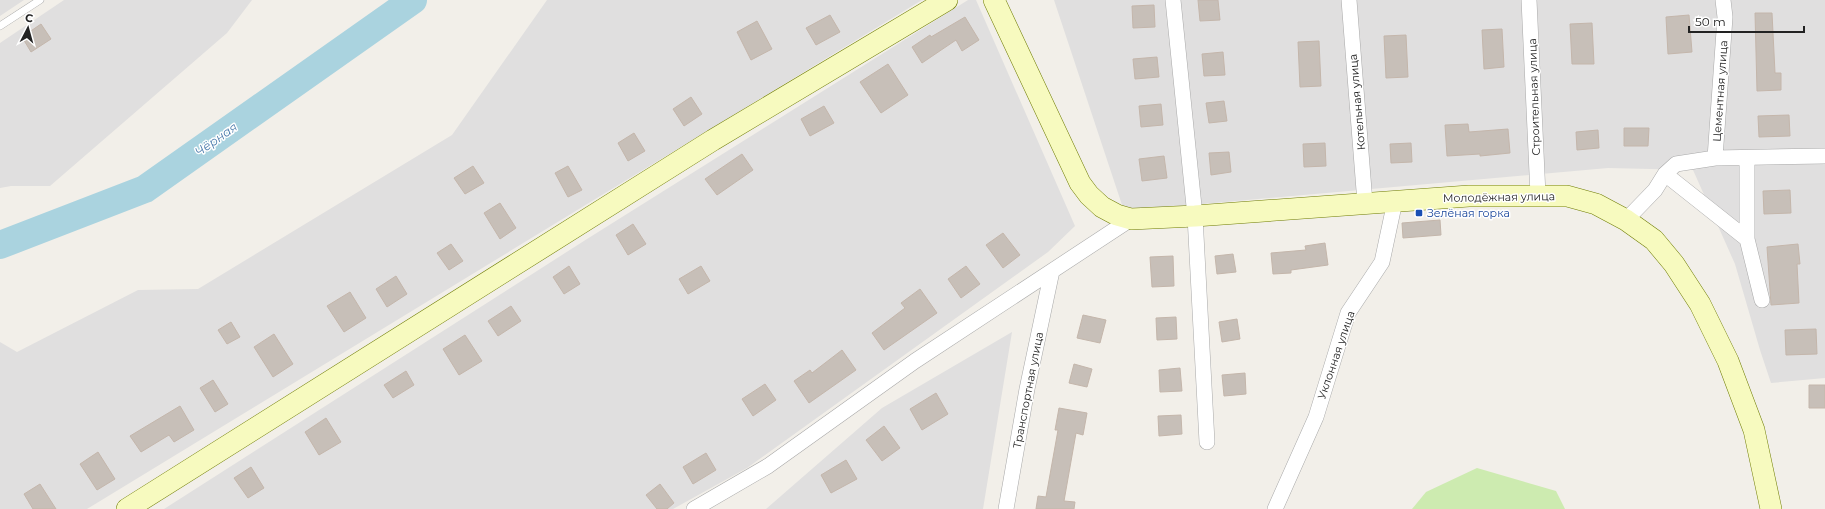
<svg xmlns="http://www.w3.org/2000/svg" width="1825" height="509" font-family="Montserrat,sans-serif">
<rect width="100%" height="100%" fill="#f2efe9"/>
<path fill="#e0dfdf" d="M0,0H24L0,16Z
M64,0H252L227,33L50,186H11L0,188V43Z
M547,0H922L87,509H0V342L17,352L138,290L198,289L452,135Z
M968,0H976L1075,226L1048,252L747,468L673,509H164L587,239Z
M1054,0H1825V378L1771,383L1760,350L1735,264L1693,170L1608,168L1124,211Z
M1012,332L983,509H766L882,408Z"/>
<path fill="#cdebb0" d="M1477,468L1556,491L1565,509H1412L1426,492Z"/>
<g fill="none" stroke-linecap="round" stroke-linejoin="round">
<path stroke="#aad3df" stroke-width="28" d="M0,245L145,189L413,0"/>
</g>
<path fill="#c7bfb8" stroke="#c4b6ab" d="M1198,0H1218L1220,20L1200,21Z
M1154,5L1155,27L1133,28L1132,6Z
M1755,13H1772L1775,73H1781V90L1757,91Z
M830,15L840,32L816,45L806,28Z
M1689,15L1692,52L1668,54L1666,17Z
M965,17L979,40L962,51L956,40L922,63L912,47L930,35L931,37Z
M757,21L772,49L751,60L737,32Z
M1592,23L1594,64H1572L1570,24Z
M41,24L51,39L31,52L22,37Z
M1502,29L1504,67L1484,69L1482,30Z
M1406,35L1408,77L1386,78L1384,36Z
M1319,41L1321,86L1300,87L1298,42Z
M1223,52L1225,75L1204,76L1202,54Z
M1157,57L1159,77L1135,79L1133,59Z
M888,64L908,95L881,113L860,82Z
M691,97L702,114L684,126L673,109Z
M1224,101L1227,121L1209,123L1206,103Z
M1161,104L1163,125L1141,127L1139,106Z
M824,106L834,123L810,136L801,119Z
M1789,115L1790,136L1759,137L1758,116Z
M1468,124L1469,132L1508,129L1510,153L1480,156V154L1447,156L1445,125Z
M1624,128H1649L1648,146H1624Z
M1598,130L1599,148L1577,150L1576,132Z
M634,133L645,151L628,161L618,143Z
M1325,143L1326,166L1304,167L1303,144Z
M1411,143L1412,162L1391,163L1390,144Z
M1229,152L1231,172L1211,175L1209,153Z
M742,154L753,170L717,195L705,179Z
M1164,156L1167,178L1142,181L1139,159Z
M473,166L484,183L465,194L454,178Z
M568,166L582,190L568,197L555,173Z
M1790,190L1791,213L1764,214L1763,191Z
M500,203L516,228L500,239L484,213Z
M1440,220L1441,235L1403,238L1402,223Z
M633,224L646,244L628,255L616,235Z
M1003,233L1020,255L1003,268L986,245Z
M1325,243L1328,265L1291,270V273L1273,274L1271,253L1306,250L1305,246Z
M451,244L463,261L449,270L437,253Z
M1798,244L1800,264H1797L1799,303L1771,305L1767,247Z
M1233,254L1236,272L1217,274L1215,256Z
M1173,256L1174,286L1152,287L1150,257Z
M569,266L580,284L564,294L553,277Z
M701,266L710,281L688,294L679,279Z
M966,266L980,284L961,298L948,279Z
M396,276L407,294L387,307L376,289Z
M920,289L937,313L884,350L872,333L905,308L901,303Z
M350,292L366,318L344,332L327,306Z
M511,306L521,321L498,336L488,321Z
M1083,315L1106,320L1100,343L1077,338Z
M1176,317L1177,339L1157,340L1156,318Z
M1237,319L1240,339L1222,342L1219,322Z
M231,322L240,337L227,344L218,330Z
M1816,329L1817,354L1786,355L1785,330Z
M274,334L293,364L273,377L254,347Z
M465,335L482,361L459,375L443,349Z
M842,350L856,370L809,403L794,381L810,370L812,373Z
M1074,364L1092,369L1087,387L1069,383Z
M1180,368L1182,391L1160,392L1159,370Z
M406,371L414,385L393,398L384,385Z
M1245,373L1246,394L1224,396L1222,375Z
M213,380L228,404L215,412L200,388Z
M765,384L776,400L753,416L742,399Z
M1809,385H1825V408H1809Z
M936,393L948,414L922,430L910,409Z
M180,406L194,430L174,442L169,435L141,452L130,436Z
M1059,408L1087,413L1083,435L1076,433L1064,501L1075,502L1074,509H1036L1038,496L1046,497L1058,430H1055Z
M1181,415L1182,434L1159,436L1158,416Z
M326,418L341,442L319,455L305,432Z
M884,426L900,448L882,461L866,440Z
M98,452L115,479L97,490L80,464Z
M706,453L716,470L693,484L683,467Z
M846,460L857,479L831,493L821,475Z
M251,467L264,488L248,498L234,478Z
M40,484L56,509H33L24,494Z
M660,484L674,503L667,509H657L646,495Z"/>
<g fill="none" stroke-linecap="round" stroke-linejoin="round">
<defs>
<path id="lane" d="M0,26L40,0"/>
<path id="street" d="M1173,0L1195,216L1207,442
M1349,0L1365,203
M1529,0L1538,195
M1715,158L1725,17L1723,0
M1747,158V239
M1665,174L1747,239L1762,300
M1626,220L1655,190L1665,174L1676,164L1715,158L1825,156
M694,509L768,466L915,361L1131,219
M1006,509L1027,389L1052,271
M1275,509L1316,417L1348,313L1382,262L1395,201"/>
<path id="secondary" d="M994,0L1080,183L1089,195L1102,207L1117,215L1131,219L1195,216L1469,196H1567L1596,204L1626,220L1654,240L1674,264L1700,304L1728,361L1754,430L1771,509
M127,509L713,140L947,0"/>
</defs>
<use href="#lane" stroke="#a9a9a9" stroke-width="8"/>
<use href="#street" stroke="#a9a9a9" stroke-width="16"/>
<use href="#secondary" stroke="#707d05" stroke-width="22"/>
<use href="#lane" stroke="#fff" stroke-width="7"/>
<use href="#street" stroke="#fff" stroke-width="15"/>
<use href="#secondary" stroke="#f7fabf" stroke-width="21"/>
</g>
<rect fill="#1a4fb4" stroke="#fff" stroke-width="1.5" x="1415" y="209" width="8" height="8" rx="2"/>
<g text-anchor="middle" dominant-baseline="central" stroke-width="3" stroke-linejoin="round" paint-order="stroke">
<g font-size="11" fill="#222" stroke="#fff">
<text transform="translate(1720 91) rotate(-86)">Цементная улица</text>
<text transform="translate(1534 97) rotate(-92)">Строительная улица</text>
<text transform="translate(1357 102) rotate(-95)">Котельная улица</text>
<text transform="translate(1499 197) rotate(-1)">Молодёжная улица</text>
<text transform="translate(1336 355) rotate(-71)">Уклонная улица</text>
<text transform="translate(1028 390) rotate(-79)">Транспортная улица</text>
</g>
<g font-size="11" fill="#164399" stroke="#fff" text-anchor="start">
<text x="1427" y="213">Зелёная горка</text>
</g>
<g font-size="12" font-style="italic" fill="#4a7aab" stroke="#fff">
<text transform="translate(216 139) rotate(-35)">Чёрная</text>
</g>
</g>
<g transform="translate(28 28) rotate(6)" stroke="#ffffff" stroke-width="3" paint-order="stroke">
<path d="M0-3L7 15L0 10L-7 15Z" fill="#222222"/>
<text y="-6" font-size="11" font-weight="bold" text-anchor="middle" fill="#222222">С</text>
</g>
<path d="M1689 26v6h115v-6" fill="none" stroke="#222222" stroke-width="2"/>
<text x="1695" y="26" font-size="12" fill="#222222" stroke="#ffffff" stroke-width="3" paint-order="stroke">50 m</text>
</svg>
